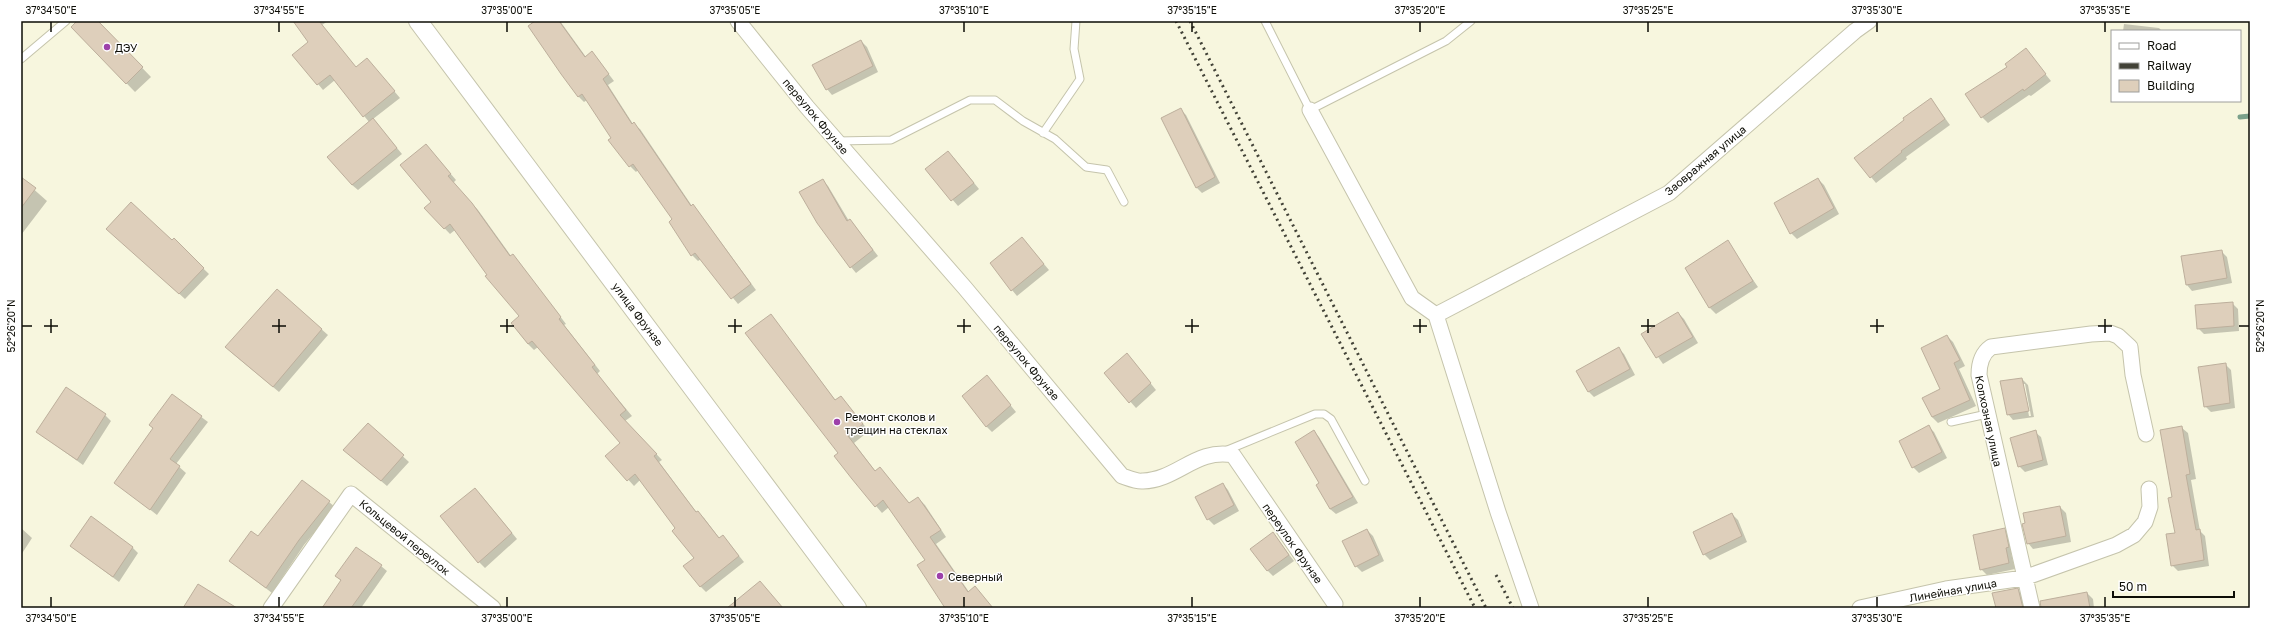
<svg xmlns="http://www.w3.org/2000/svg" width="2271" height="629" font-family="'Golos Text',sans-serif">
<rect width="100%" height="100%" fill="#f7f6de"/>
<path fill="#0003" fill-rule="evenodd" d="M79,21H97L151,77L135,92L72,27Z
M294,21H328L322,25L356,68L367,59L400,98L373,119L402,154L358,190L352,185L369,122L335,80L323,90L294,55L310,42Z
M537,21H560L586,57L592,52L614,81L608,85L633,124L640,129L692,206L698,211L756,290L738,304L701,259L698,261L692,255L674,219L638,170L636,172L630,166L587,100L584,102L578,96Z
M2124,24L2159,28L2162,31H2123Z
M861,41L867,47L878,72L832,95L827,89Z
M2026,50L2051,81L2031,96L2029,95L1988,123L1982,117L2008,67Z
M1931,99L1950,125L1906,157L1907,159L1876,183L1871,177Z
M1180,109L1186,115L1220,183L1202,193L1197,188L1163,118Z
M426,145L456,180L453,183L478,210L511,256L518,261L566,324L564,325L600,371L597,374L632,416L625,421L662,460L659,462L697,513L704,518L720,539L728,542L744,562L706,592L701,587L695,558L676,529L640,480L634,486L607,456L622,443L538,347L534,350L528,344L512,323L520,317L455,230L450,234L425,208L433,202Z
M954,158L979,189L958,206L927,170Z
M21,178L47,201L21,235Z
M1818,179L1824,185L1839,214L1797,239L1791,233Z
M822,180L828,186L849,221L855,226L878,256L856,273L851,267Z
M113,234L172,242L174,240L209,274L185,299Z
M1022,238L1049,270L1017,296L1012,290Z
M1727,242L1758,287L1716,314L1710,308L1686,268Z
M2221,251L2227,257L2232,283L2192,291L2187,285Z
M277,290L328,335L279,392L232,353Z
M2232,303L2238,309L2239,331L2204,334L2198,328Z
M1678,313L1684,319L1698,343L1663,364L1642,334Z
M771,315L836,401L841,397L869,431L854,443L876,472L886,475L910,504L918,498L925,505L946,537L936,544L969,592L975,588L993,608H947L927,560L889,507L882,513L876,506L839,453Z
M1947,336L1953,342L1965,366L1959,369L1976,406L1938,423L1932,417L1942,390Z
M1618,348L1624,354L1635,375L1594,397L1589,392L1577,371Z
M1132,360L1156,390L1136,408L1105,373Z
M2225,364L2231,370L2235,408L2211,412L2205,406Z
M987,376L1016,412L992,432L986,426Z
M2022,379L2028,385L2034,417L2013,420L2008,414ZM2023,384H2025L2031,416H2029Z
M172,395L208,422L176,464L186,473L157,515L116,483L153,429L150,425Z
M105,415L111,421L83,465L37,432Z
M368,424L409,462L387,486L351,456Z
M1929,427L1934,432L1947,458L1919,473L1913,467Z
M2182,428L2188,433L2196,479L2191,480L2200,531L2205,536L2209,566L2178,571L2172,565L2176,533L2173,498Z
M1313,431L1319,437L1358,503L1336,514L1330,509Z
M2035,432L2041,437L2048,465L2025,472L2019,466Z
M1223,484L1228,490L1239,511L1214,525L1208,519L1197,498Z
M481,495L517,539L485,568L479,562Z
M329,502L335,507L304,545L272,593L230,561L258,537Z
M2060,507L2066,513L2071,542L2033,549L2028,543Z
M1732,514L1738,520L1747,542L1710,560L1704,554Z
M21,528L32,538L21,555Z
M2004,529L2010,535L2014,553H2011L2015,569L1987,575L1981,569Z
M1367,530L1373,536L1384,561L1362,572L1356,566Z
M1273,533L1294,561L1273,576L1267,570Z
M71,546L132,547L138,553L119,582Z
M381,566L387,571L361,608H323L341,581L337,576Z
M2017,589L2023,595L2027,608H1997Z
M2087,593L2093,599L2094,608H2056Z"/>
<g fill="none" stroke-linecap="round" stroke-linejoin="round">
<path stroke="#7ba18b" stroke-width="5" d="M2240,117L2250,116"/>
</g>
<path fill="#decfbb" stroke="#bdaf9c" d="M77,21H98L143,67L126,84L71,27Z
M293,21H319L356,67L367,58L395,91L363,117L330,75L317,85L292,55L308,42Z
M535,21H559L585,57L592,51L609,74L603,79L632,124L634,122L691,206L693,204L751,284L731,299L695,253L691,256L669,222L672,219L633,164L629,167L608,140L611,138L582,94L578,97L561,74L528,26Z
M861,40L873,66L826,90L812,65Z
M2026,48L2046,74L2024,91L2023,89L1981,118L1965,94L2007,67L2005,64Z
M1931,98L1945,119L1901,151L1902,152L1870,178L1854,158L1904,120L1903,118Z
M1181,108L1215,177L1196,188L1161,118Z
M373,118L397,148L352,185L327,157Z
M426,144L451,174L448,176L472,203L510,256L513,254L561,317L559,319L595,365L592,367L626,410L620,415L657,454L654,456L696,512L698,511L719,538L723,535L739,556L700,587L683,566L694,558L672,531L675,528L635,474L627,481L605,456L620,443L532,341L528,344L511,323L519,316L485,276L487,275L450,224L444,229L424,208L431,202L400,165Z
M948,151L974,183L951,201L925,169Z
M21,177L36,188L21,208Z
M1818,178L1834,208L1790,234L1774,203Z
M823,179L847,221L850,219L873,250L850,268L817,223L799,192Z
M131,202L172,240L174,238L204,268L179,294L106,229Z
M1022,237L1044,264L1011,291L990,263Z
M1728,240L1753,281L1709,308L1685,268Z
M2222,250L2227,278L2186,285L2181,256Z
M277,289L322,329L273,387L225,347Z
M2233,302L2234,326L2197,329L2195,305Z
M1678,312L1693,337L1656,358L1641,334Z
M771,314L835,400L841,396L863,424L848,436L875,471L880,467L909,503L918,497L941,530L930,537L968,592L975,586L993,608H945L917,565L925,560L883,500L875,507L852,479L834,456L838,453L745,333Z
M1947,335L1960,360L1954,363L1970,400L1932,417L1922,398L1940,389L1921,348Z
M1619,347L1630,369L1588,392L1576,371Z
M1127,353L1151,383L1129,403L1104,373Z
M2226,363L2230,403L2204,407L2198,367Z
M987,375L1011,405L986,427L962,396Z
M2022,378L2029,411L2007,415L2000,381Z
M66,387L106,414L77,460L36,432Z
M172,394L202,416L170,459L180,466L150,510L114,483L153,428L149,425Z
M368,423L404,455L381,481L343,450Z
M1929,425L1942,452L1912,468L1899,441Z
M2182,426L2190,474L2186,475L2196,530L2200,529L2204,560L2171,566L2166,534L2175,533L2168,498L2172,497L2160,430Z
M1314,430L1353,497L1330,509L1316,485L1319,483L1295,442Z
M2036,430L2043,460L2018,467L2010,438Z
M302,480L330,501L299,540L266,588L229,561L251,531L258,536Z
M1223,483L1234,505L1207,520L1195,497Z
M475,488L512,533L478,563L440,516Z
M2060,506L2066,536L2027,544L2022,524L2025,523L2023,513Z
M1732,513L1742,536L1703,555L1693,532Z
M91,516L133,547L113,577L70,546Z
M2005,528L2009,547L2006,548L2009,563L1980,570L1973,535Z
M1367,529L1379,555L1355,567L1342,541Z
M1273,532L1289,555L1267,571L1250,549Z
M356,547L382,565L351,608H322L341,580L335,576Z
M760,581L783,608H727Z
M198,584L237,608H183Z
M2018,588L2023,608H1996L1992,593Z
M2087,592L2090,608H2041L2040,601Z"/>
<g fill="none" stroke-linecap="round" stroke-linejoin="round">
<defs>
<path id="service" d="M1265,21L1310,110L1446,41L1471,21
M21,59L66,21
M1043,133L1080,79L1074,49L1076,21
M837,141L891,140L970,100H995L1023,121L1055,139L1086,167L1107,170L1124,202
M1951,422L1987,414
M1225,451L1315,414H1324L1331,419L1365,481"/>
<path id="minor" d="M738,21L807,107L965,288L1122,476C1128,478 1137,482 1143,481C1177,480 1196,448 1233,455L1335,604
M1310,110L1412,298L1436,315L1498,512L1531,608
M1436,315L1669,193L1855,31L1869,21
M271,608L351,494L493,608
M1860,608L1946,589L2024,578L2116,545L2134,535L2145,522L2150,507L2149,489
M2032,608L1979,375C1979,364 1981,354 1991,347L2091,334L2110,333L2118,336L2130,347L2133,375L2146,434"/>
<path id="tertiary" d="M418,21L857,608"/>
</defs>
<use href="#service" stroke="#c5c4ac" stroke-width="9"/>
<use href="#minor" stroke="#c5c4ac" stroke-width="17"/>
<use href="#tertiary" stroke="#c5c4ac" stroke-width="20"/>
<use href="#service" stroke="#fff" stroke-width="7"/>
<use href="#minor" stroke="#fff" stroke-width="15"/>
<use href="#tertiary" stroke="#fff" stroke-width="18"/>
<path stroke="#424237" stroke-width="3" stroke-dasharray="2 4" stroke-linecap="butt" d="M1176,21L1475,608
M1190,21L1486,608
M1496,575L1513,608"/>
</g>
<path fill="none" stroke="#0d0d06" stroke-width="1.5" d="M51,22V32M279,22V32M507,22V32M735,22V32M964,22V32M1192,22V32M1420,22V32M1648,22V32M1877,22V32M2105,22V32M51,319V333M279,319V333M507,319V333M735,319V333M964,319V333M1192,319V333M1420,319V333M1648,319V333M1877,319V333M2105,319V333M22,326H32M44,326H58M272,326H286M500,326H514M728,326H742M957,326H971M1185,326H1199M1413,326H1427M1641,326H1655M1870,326H1884M2098,326H2112M2239,326H2249M51,597V607M279,597V607M507,597V607M735,597V607M964,597V607M1192,597V607M1420,597V607M1648,597V607M1877,597V607M2105,597V607"/>
<g fill="#9d40aa" stroke="#fff" stroke-width="1.5">
<circle cx="107" cy="47" r="4"/>
<circle cx="837" cy="422" r="4"/>
<circle cx="940" cy="576" r="4"/>
</g>
<g text-anchor="middle" dominant-baseline="central" stroke-width="3" stroke-linejoin="round" paint-order="stroke">
<g font-size="11" fill="#0d0d06" stroke="#fff" text-anchor="start">
<text x="115" y="47">ДЭУ</text>
<text x="845" y="416">Ремонт сколов и<tspan x="845" dy="13">трещин на стеклах</tspan></text>
<text x="948" y="576">Северный</text>
</g>
<g font-size="11" fill="#0d0d06" stroke="#fff">
<text transform="translate(816 116) rotate(50)">переулок Фрунзе</text>
<text transform="translate(1705 160) rotate(-40)">Заовражная улица</text>
<text transform="translate(638 314) rotate(53)">улица Фрунзе</text>
<text transform="translate(1027 362) rotate(50)">переулок Фрунзе</text>
<text transform="translate(1989 421) rotate(78)">Колхозная улица</text>
<text transform="translate(405 537) rotate(39)">Кольцевой переулок</text>
<text transform="translate(1293 543) rotate(55)">переулок Фрунзе</text>
<text transform="translate(1953 590) rotate(-10)">Линейная улица</text>
</g>
</g>
<rect width="2271" height="629" fill="none" stroke="#ffffff" stroke-width="44"/>
<rect x="2111" y="30" width="130" height="72" fill="#ffffff" stroke="#9e9e9b"/>
<rect x="2119" y="43" width="20" height="6" fill="#ffffff" stroke="#9e9e9b"/>
<text x="2147" y="50" font-size="12" fill="#0d0d06">Road</text>
<rect x="2119" y="63" width="20" height="6" fill="#424237" stroke="#9e9e9b"/>
<text x="2147" y="70" font-size="12" fill="#0d0d06">Railway</text>
<rect x="2119" y="80" width="20" height="12" fill="#decfbb" stroke="#9e9e9b"/>
<text x="2147" y="90" font-size="12" fill="#0d0d06">Building</text>
<path d="M2113 591v6h121v-6" fill="none" stroke="#0d0d06" stroke-width="2"/>
<text x="2119" y="591" font-size="12" fill="#0d0d06" stroke="#ffffff" stroke-width="3" paint-order="stroke">50 m</text>
<rect x="22" y="22" width="2227" height="585" fill="none" stroke="#0d0d06" stroke-width="1.5"/>
<g font-size="10" text-anchor="middle" fill="#0d0d06">
<text x="51" y="14">37°34'50"E</text>
<text x="279" y="14">37°34'55"E</text>
<text x="507" y="14">37°35'00"E</text>
<text x="735" y="14">37°35'05"E</text>
<text x="964" y="14">37°35'10"E</text>
<text x="1192" y="14">37°35'15"E</text>
<text x="1420" y="14">37°35'20"E</text>
<text x="1648" y="14">37°35'25"E</text>
<text x="1877" y="14">37°35'30"E</text>
<text x="2105" y="14">37°35'35"E</text>
<text transform="translate(11 326) rotate(-90)" y="4">52°26'20"N</text>
<text transform="translate(2260 326) rotate(-90)" y="4">52°26'20"N</text>
<text x="51" y="622">37°34'50"E</text>
<text x="279" y="622">37°34'55"E</text>
<text x="507" y="622">37°35'00"E</text>
<text x="735" y="622">37°35'05"E</text>
<text x="964" y="622">37°35'10"E</text>
<text x="1192" y="622">37°35'15"E</text>
<text x="1420" y="622">37°35'20"E</text>
<text x="1648" y="622">37°35'25"E</text>
<text x="1877" y="622">37°35'30"E</text>
<text x="2105" y="622">37°35'35"E</text>
</g>
</svg>
